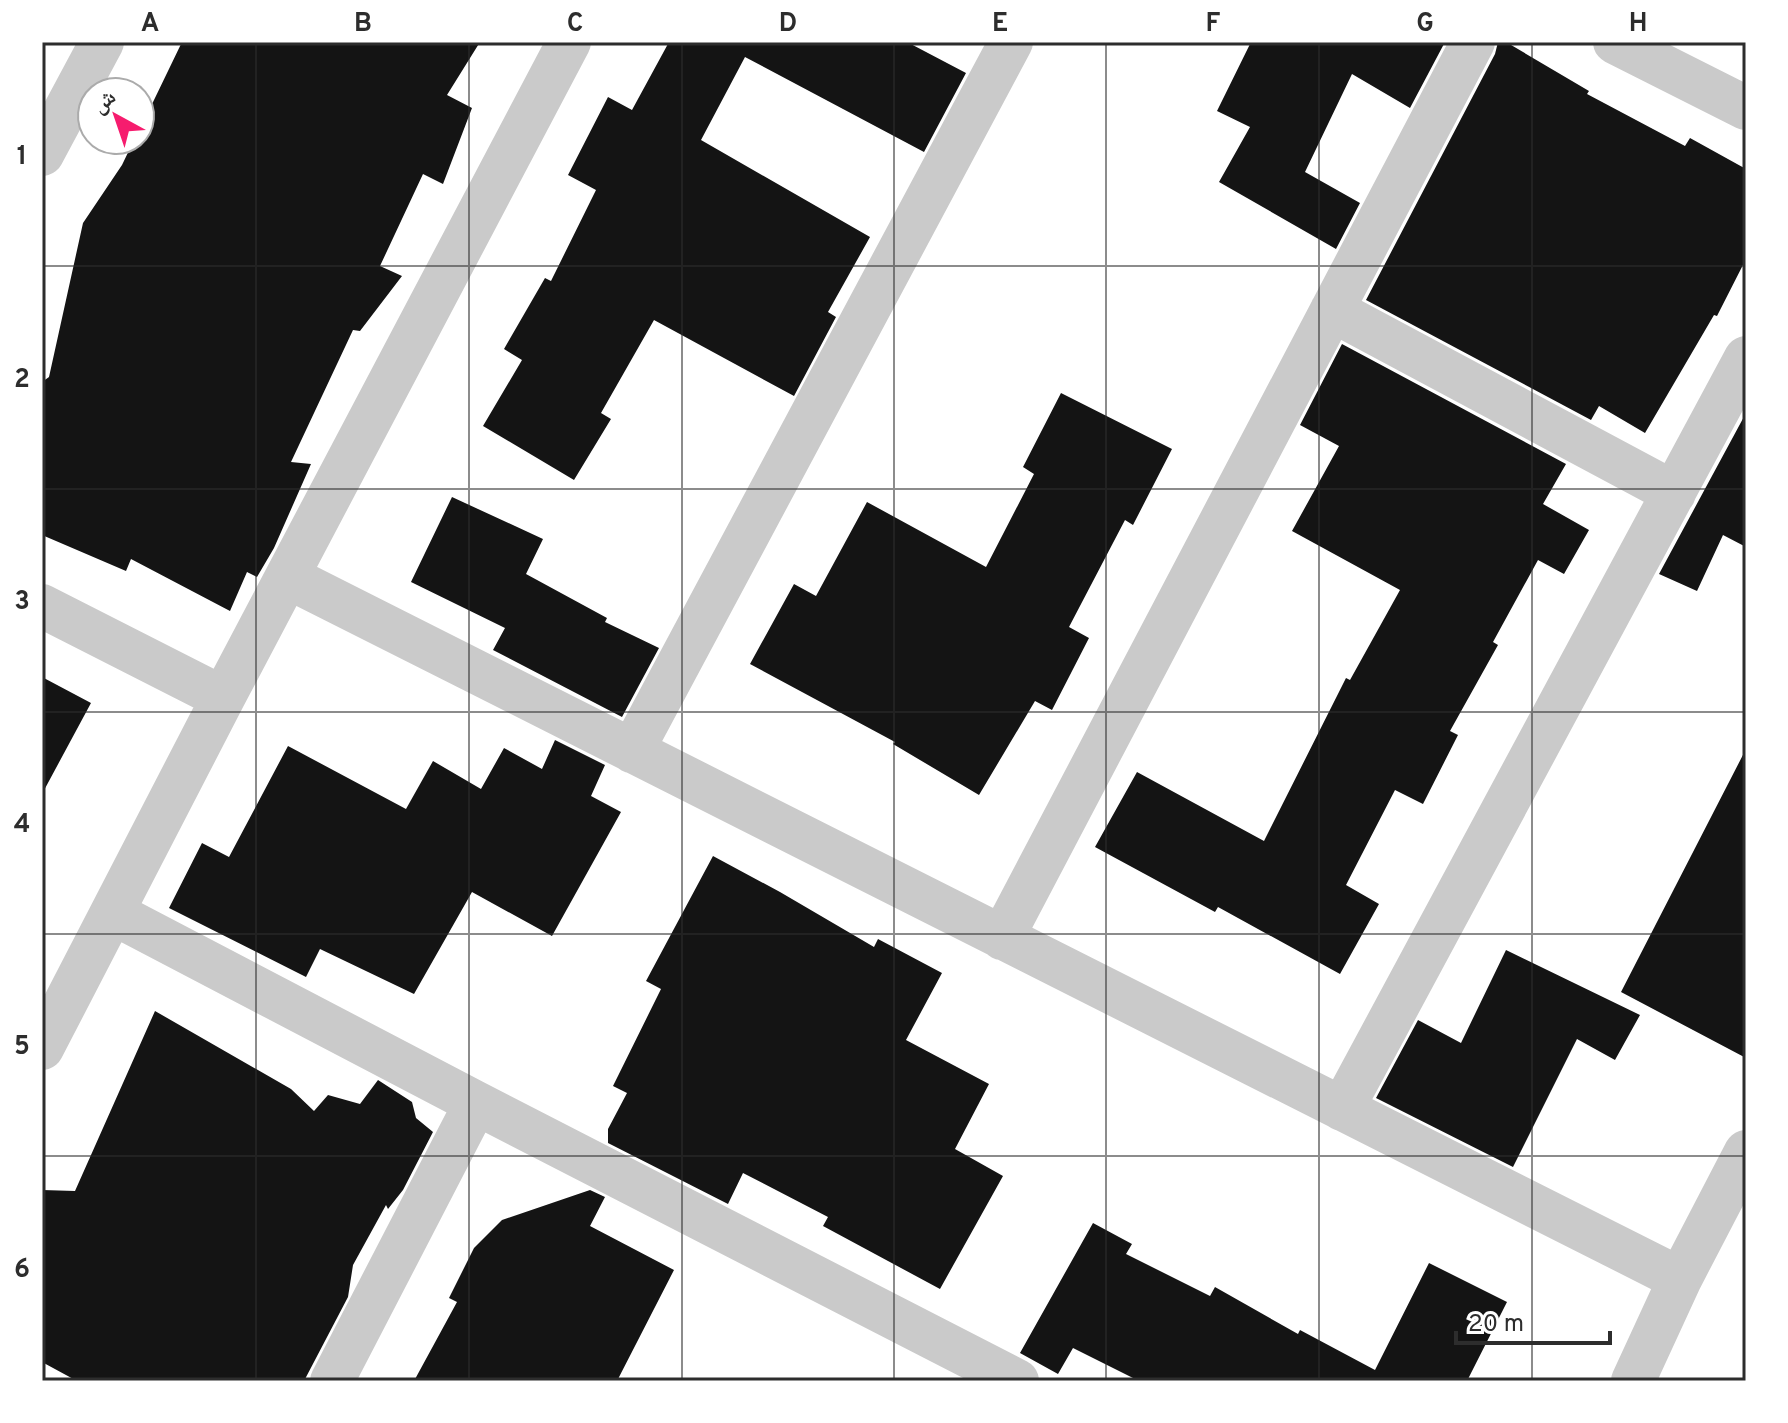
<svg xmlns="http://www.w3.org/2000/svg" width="1788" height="1423" font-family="Overpass,'Noto Naskh Arabic',sans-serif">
<rect width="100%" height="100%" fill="#fff"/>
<path fill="#141414" d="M182,42H480L447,95L472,108L443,184L423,174L380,266L402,276L360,331L353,330L291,462L311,464L274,548L257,577L247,572L230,611L131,559L126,571L42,535V382L49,377L83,223L122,165L134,140H140V129Z
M669,42H907L966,73L924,152L745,57L701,140L870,237L828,312L836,317L794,396L654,320L601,413L611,419L574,480L483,426L522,360L504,349L545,278L551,281L596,190L568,175L608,97L632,110Z
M1251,42H1445L1410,108L1352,74L1305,172L1360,203L1336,249L1219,182L1250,127L1217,111Z
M1498,42H1506L1589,91L1587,94L1685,146L1690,138L1746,169V259L1717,316L1714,315L1645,433L1599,406L1591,420L1366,300L1495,54Z
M1342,344L1566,464L1543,504L1589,530L1564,574L1538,560L1493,642L1498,645L1450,731L1458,735L1423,804L1395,790L1346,885L1379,904L1340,974L1218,907L1215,912L1095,847L1137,772L1264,841L1346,678L1350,680L1400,590L1292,531L1339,446L1300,425Z
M1061,393L1172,449L1133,525L1125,520L1069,627L1089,638L1052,710L1035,701L979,795L893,744L895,742L750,664L794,584L816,596L867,502L986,567L1034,474L1023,467Z
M1746,413V547L1723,535L1697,591L1659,574Z
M452,497L543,539L526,574L607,618L605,622L659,648L622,717L493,650L505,628L411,582Z
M42,677L91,703L42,794Z
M555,740L605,765L591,796L621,812L552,936L472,892L414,994L320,949L306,977L169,908L202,843L229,857L288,746L406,809L433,761L481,789L504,748L542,769Z
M1746,749V1058L1621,992Z
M713,856L780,892L874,947L878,939L942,973L906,1040L989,1084L955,1149L1003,1176L940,1289L823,1226L828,1217L743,1173L728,1204L608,1143V1129L627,1093L613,1086L661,989L646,981Z
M1506,950L1640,1015L1615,1060L1577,1039L1513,1167L1376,1098L1418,1020L1461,1043Z
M155,1011L291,1089L314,1111L328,1095L360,1104L378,1080L412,1102L416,1118L433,1132L403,1190L388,1209L386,1205L353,1265L348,1297L304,1381H77L42,1362V1190L75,1191Z
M590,1190L605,1197L590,1226L674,1270L617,1381H414L457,1302L449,1298L474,1248L502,1220Z
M1093,1223L1132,1244L1126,1254L1210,1296L1215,1287L1298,1334L1300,1330L1375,1370L1429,1263L1507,1302L1467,1381H1139L1073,1348L1058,1374L1020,1353Z"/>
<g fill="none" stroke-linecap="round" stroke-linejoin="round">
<path stroke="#cacaca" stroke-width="44" d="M1615,42L1746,108
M42,154L102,42
M1332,310L1674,493
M288,577L1680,1279
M42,606L223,698
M632,751L1011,42
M113,913L476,1103L1017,1381
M1002,938L1473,42
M42,1048L223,698L569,42
M1342,1109L1746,358
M332,1381L476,1103
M1633,1381L1680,1279L1746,1152"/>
</g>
<path fill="none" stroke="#2d2d2d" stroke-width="2" stroke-opacity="0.55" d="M256,42V1381M469,42V1381M682,42V1381M894,42V1381M1106,42V1381M1319,42V1381M1532,42V1381M42,266H1746M42,489H1746M42,712H1746M42,934H1746M42,1156H1746"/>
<rect width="1788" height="1423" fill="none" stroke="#ffffff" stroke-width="88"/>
<g transform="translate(116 116) rotate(320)"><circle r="38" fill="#ffffff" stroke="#ababab" stroke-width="2"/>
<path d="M0-6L14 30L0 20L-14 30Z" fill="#f61c6e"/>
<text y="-12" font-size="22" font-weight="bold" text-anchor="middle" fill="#2d2d2d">ش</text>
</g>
<path d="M1456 1331v12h154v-12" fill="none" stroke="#2d2d2d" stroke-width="4"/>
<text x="1468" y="1331" font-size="24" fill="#2d2d2d" stroke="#ffffff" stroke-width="6" paint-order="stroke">20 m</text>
<rect x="44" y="44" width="1700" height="1335" fill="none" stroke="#2d2d2d" stroke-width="3"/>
<g font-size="26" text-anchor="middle" font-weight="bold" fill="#2d2d2d">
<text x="150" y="31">A</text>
<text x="363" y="31">B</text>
<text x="575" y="31">C</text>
<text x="788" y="31">D</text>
<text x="1000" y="31">E</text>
<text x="1213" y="31">F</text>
<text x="1425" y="31">G</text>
<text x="1638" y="31">H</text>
<text x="22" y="164">1</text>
<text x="22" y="387">2</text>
<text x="22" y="609">3</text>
<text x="22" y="832">4</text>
<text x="22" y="1054">5</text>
<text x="22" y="1277">6</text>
</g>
</svg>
